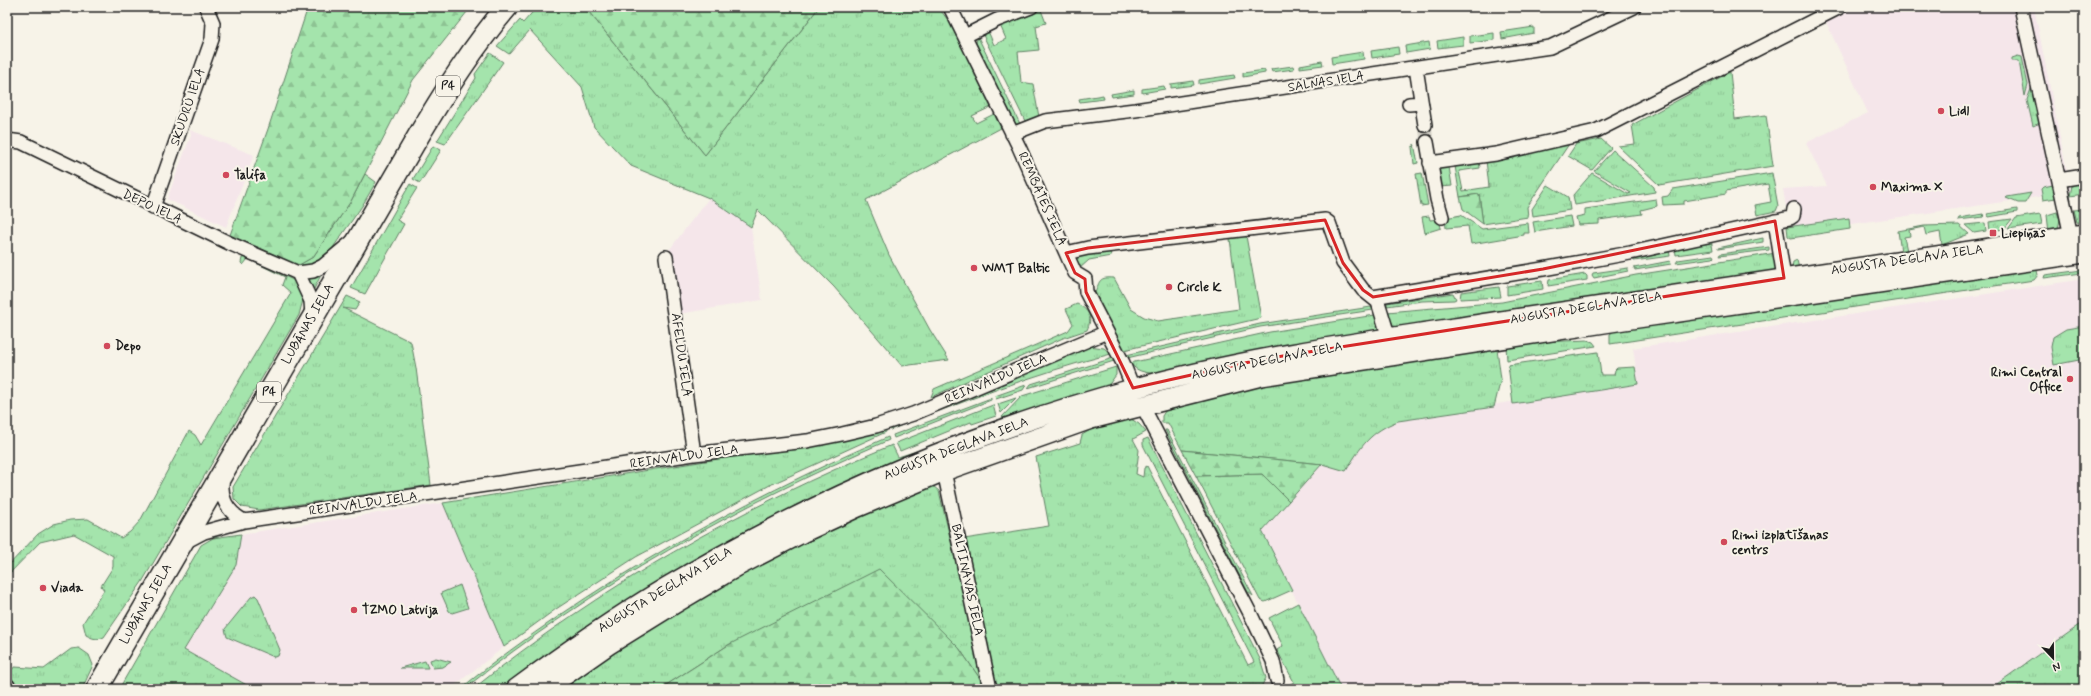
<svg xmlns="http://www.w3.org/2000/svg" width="2091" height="696" font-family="Mynerve,sans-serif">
<defs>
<pattern id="grass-tufts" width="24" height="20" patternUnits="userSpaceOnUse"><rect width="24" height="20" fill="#a4e4ac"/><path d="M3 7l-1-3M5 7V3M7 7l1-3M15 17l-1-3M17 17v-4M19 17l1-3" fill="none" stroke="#8dc393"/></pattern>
<pattern id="forest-firs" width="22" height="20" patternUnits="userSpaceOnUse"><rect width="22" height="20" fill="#a4e4ac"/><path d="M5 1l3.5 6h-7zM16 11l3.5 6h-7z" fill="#8dc393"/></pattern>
</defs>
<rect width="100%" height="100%" fill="#f7f3e8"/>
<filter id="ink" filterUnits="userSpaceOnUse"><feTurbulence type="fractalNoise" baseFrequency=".025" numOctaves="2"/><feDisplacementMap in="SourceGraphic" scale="8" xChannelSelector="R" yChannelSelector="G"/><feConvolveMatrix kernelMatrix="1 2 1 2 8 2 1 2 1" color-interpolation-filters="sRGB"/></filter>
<g filter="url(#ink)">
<path fill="#f5e6ea" d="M1857,7H2034L2071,192L1790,233L1783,189L1827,186L1806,143L1868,113L1826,22Z
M190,130L254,155L226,227L167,199L191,135Z
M709,198L751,227L762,300L679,314L666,254Z
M2084,279V622L1990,689H1341L1262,531L1356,426L1638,382L1633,348Z
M443,503L504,647L450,689L252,688L184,650L236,565L241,534Z"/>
<path fill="url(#grass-tufts)" stroke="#608064" d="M537,7H585L705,155L819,7H938L951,24L991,107L972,116L976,123L994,114L1001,128L866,200L889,255L930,330L949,360L902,366L834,287L758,210L751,227L709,198L631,166L594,127L582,87L530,30L509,54L497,46L520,20L523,23Z
M1041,10L1046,23L1036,26L1039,50L1018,52L1021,82L1033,84L1039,117L1025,121L982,33L988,31L994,45L1006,39L1000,25Z
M1534,27V33L1502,39L1501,32Z
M1494,33V40L1470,43V36Z
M978,37L1021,126H1015L975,45Z
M1463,37V45L1438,48L1437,41Z
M1429,42L1430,49L1406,53L1405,46Z
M1398,47L1399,54L1372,58L1371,51Z
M1363,52L1364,59L1332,64L1331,57Z
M490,53L503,62L445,144L437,141L476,78L475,74Z
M2018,56L2022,57L2028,85L2025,96L2019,61H2012V58Z
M1322,61L1323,65L1300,68V65Z
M1293,66L1294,69L1272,72L1271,69Z
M1265,70V73L1243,77V73Z
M1730,72L1735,119L1766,115L1773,166L1659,185L1618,146L1635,144L1632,125Z
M1234,75L1235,78L1199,84V80Z
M1193,81L1194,85L1171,88V84Z
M1164,86L1165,89L1142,93V89Z
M2032,86L2040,123L2033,126L2027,100Z
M1134,90V94L1112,97L1111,94Z
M1103,95L1104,99L1080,102L1079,99Z
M1601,139L1611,148L1592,170L1568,156L1576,144Z
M1571,141L1527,207L1528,217L1483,224L1479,194L1460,197L1455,166L1479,161L1480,168L1459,171L1463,191L1489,187L1486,160Z
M1414,144L1418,163L1414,164L1412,147L1415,146Z
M433,146L441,150L420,183L413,179Z
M1613,150L1654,187L1655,192L1575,205L1573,195L1592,173L1628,194L1631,193L1594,171Z
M1449,167L1452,186L1441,187L1436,174L1441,168Z
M1422,173L1428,205L1421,206L1416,174Z
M1772,173L1778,206L1776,211L1757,215L1755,205L1771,202L1768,184L1726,191V194L1684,201V204L1663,205L1662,197L1668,196L1673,189Z
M365,174L376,182L362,206L325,259L307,268L299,265L313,257L351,201Z
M2084,180V194L2070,196L2072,185Z
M410,184L417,188L397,220L404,224L365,294L351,288Z
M1548,185L1568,197L1570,210L1533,216L1532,209Z
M2053,185L2056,198L2043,200L2041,189L2043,187Z
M2031,193L2025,203H2018L2006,198L2007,197Z
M1656,199L1657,206L1641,210L1642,214L1599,220V224L1578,225L1576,217L1585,215V209Z
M2017,209V212L1989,217L1987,214Z
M2084,209V226L2077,222L2074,210Z
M2057,212L2060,220L2058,228L2049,233L2047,215Z
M1983,214L1984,217L1958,220L1959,218Z
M2040,214L2042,224L2008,229L2016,218Z
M1461,215L1482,229L1528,223L1529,233H1524V235L1471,244L1468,226L1446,228L1445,218Z
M1429,216L1430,220L1439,219L1441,228L1425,233L1422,217Z
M1570,216L1572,226L1535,232L1533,222Z
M1849,218L1850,229L1791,238L1788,236L1787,227Z
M2012,219L2004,229L1990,231L1989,222Z
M1985,223L1986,231L1974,233L1965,225Z
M1959,225L1969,234L1942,245L1940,232L1926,235L1924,227L1909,230L1910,236L1904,237L1907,251L1902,252V254L1797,271L1792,267L1793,262L1797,260L1799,269L1901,252L1898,231L1924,226Z
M1246,236L1261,318L1124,350L1095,293C1100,280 1099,277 1114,278L1131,309L1144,317L1158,321L1239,309L1230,239Z
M1763,238V242L1718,249V248Z
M1711,239L1713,250L1676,255L1675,247Z
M1769,247V250L1719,256L1720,254Z
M1669,249L1670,256L1634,261L1633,257Z
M1110,250L1111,256L1089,260L1079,269L1074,260L1077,254Z
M1776,253L1777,271L1395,329L1387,312L1502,302L1636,275Z
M1713,255L1714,257L1713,258L1676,263L1678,260Z
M247,257L293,280L304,296L299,315L142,582L104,637C97,640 93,639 86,635L83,623L104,590L101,586L113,567V556L74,534L40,542L7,576V567L38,534L54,524L70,520L88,519L121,538L130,532L140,521L189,431L195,435L201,445L291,293L282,285L285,277L248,259L243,265L241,263L242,258Z
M1670,261L1671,264L1635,270L1634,268Z
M2036,266L2038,275L2034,280L1610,344V334L1618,328Z
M1628,268V271L1594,278L1592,275L1593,273Z
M2082,270V273L2044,278L2045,275Z
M322,273L314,289H312L307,276Z
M1585,274L1587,276V280L1548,286L1549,280Z
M1542,281L1543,289L1507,295V286Z
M1499,287L1501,297L1460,299L1461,292Z
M1453,293L1456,299L1454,300L1422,301L1387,306V303Z
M347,296L360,302L355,310L343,308L411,342L416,368L431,485L259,510L242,507L234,499L233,487Z
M1077,304C1089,310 1093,317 1087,330L1063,338L931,397L934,389L1068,331L1073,324L1066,309Z
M1371,307L1373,310L1260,327L1127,358L1126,355L1260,324Z
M1375,315L1378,319V328L1375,332L1164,374C1151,373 1138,374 1130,363L1270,332Z
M2084,326V359L2054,365L2051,347L2053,337L2066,329Z
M1587,340L1593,342L1596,346L1507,360L1506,346L1520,343Z
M1089,346L1104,348L1111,354C1035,373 963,402 890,430L889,427Z
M1494,347L1497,349L1501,379L1494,407L1398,421C1370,432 1361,446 1346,471L1322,464L1182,450L1168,423H1162V416L1167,408L1285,380Z
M1598,352L1601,375H1614L1615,370L1617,368L1635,367L1638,384L1513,404L1508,365Z
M1113,358L1114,361L1028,388L1031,384Z
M1116,367V375L1107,387L1004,422L1002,417L1022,396Z
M1026,385L1023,390L996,399L995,396Z
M991,398V400L894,438L893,435Z
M1016,398L1001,413L998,404Z
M993,405L996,416L972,424L971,422L900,451L896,443Z
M1131,419L1139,424L1146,432L1133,439L1139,450L1136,474L1143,477L1144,468L1147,466L1248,665L1254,662L1143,445V440L1148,438L1260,659L1266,678L1262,685L1264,689H994L964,539L1049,526L1036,457L1080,443L1082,435L1100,424Z
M886,429V432L770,485L636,557L556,609L504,647L443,503L762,452Z
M1165,430H1167L1253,596L1248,592Z
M888,437L889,440C738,505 593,586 464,689H460C590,585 736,503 888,437Z
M892,445L898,457L923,449L507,689H473C598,588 743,506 892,445Z
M1262,474L1289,501L1262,531L1292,590L1265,602L1260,600L1196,476Z
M933,486L939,491L985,686L959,648L730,644L660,689H559C611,654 663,618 718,587C784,550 853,519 923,488Z
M241,534L236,565L184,650L252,688L265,689H119L201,545L213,538Z
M460,585L468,608L452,613L449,611L441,593Z
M255,595L258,598L280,650L278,656L274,657L227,637L225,629L251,597Z
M1298,603L1341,689H1281L1294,682L1277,650L1283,646L1269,618Z
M2084,622V689H1990Z
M79,648L89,655L93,665L82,689H20L7,673V666L10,670L15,667L44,669L71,649Z
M436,658L451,662L443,667L433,668L430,660Z
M425,661L428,668H400Z"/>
<path fill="url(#forest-firs)" stroke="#608064" d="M308,7H471L413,80L351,201L313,257L299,265L230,235L268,129Z
M585,7H819L705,155Z
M1479,194L1483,224L1463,209L1460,197Z
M1182,450L1322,464L1289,501L1262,474L1196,476Z
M879,569L959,648L985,686V689H660L730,644Z"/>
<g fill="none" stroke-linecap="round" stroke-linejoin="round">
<path stroke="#d6d3c9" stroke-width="13" stroke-dasharray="13 6" stroke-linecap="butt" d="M1425,125L1427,142"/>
<defs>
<path id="minor" d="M950,7L1019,147L1070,262L1075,273L1085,279L1086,292L1123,363L1133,388
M2021,7L2071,236
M965,36L997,20L1031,7
M1416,68L1425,125
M1409,104L1421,103
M1012,134L1045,121L1135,110L1550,47L1634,7
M7,140L21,142L231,244L298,273L313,271L323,266L353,241
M1427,142L1437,199L1442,217
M1430,163L1496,154L1596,131L1840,7
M2059,180L2084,176
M153,207L212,39L213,23L206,7
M1775,221L1784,278
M1066,253L1088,248L1325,220L1329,223L1343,263L1363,290L1378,302L1389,338
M666,257L694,454
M298,273L311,301L312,316
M1373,297L1543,269L1630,253L1790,218L1793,216L1794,209
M1142,405L1252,617L1273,661L1277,680
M944,471L990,689
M223,476C219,497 226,511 244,521
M185,542L204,532L244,521L694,454L807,441L842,434L876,426L913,414L1107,332
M7,685L11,689"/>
<path id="secondary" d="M516,689C565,653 615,618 667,587C812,501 969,433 1132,389C1256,355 1383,339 1508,320C1700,291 1892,263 2084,234
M545,689L608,645L674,604L736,567L802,533L858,507L944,471L1091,419L1261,376L1624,320L2084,253"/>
<path id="primary" d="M97,689L419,135C446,90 473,47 507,7"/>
</defs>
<use href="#minor" stroke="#1c1c1c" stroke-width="16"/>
<use href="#secondary" stroke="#1c1c1c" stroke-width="22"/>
<use href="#primary" stroke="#1c1c1c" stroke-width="24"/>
<use href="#minor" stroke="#f7f3e8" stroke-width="13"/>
<use href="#secondary" stroke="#f7f3e8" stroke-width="19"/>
<use href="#primary" stroke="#f7f3e8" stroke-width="21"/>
</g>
</g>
<path fill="none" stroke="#d62828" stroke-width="3" stroke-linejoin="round" d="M1325,220L1343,263L1363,290L1373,297L1543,269L1775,221L1784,278L1263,359L1133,388L1086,292L1085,279L1075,273L1066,253L1088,248Z"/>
<g fill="#d1495b" stroke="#f7f3e8" stroke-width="1.5">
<circle cx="1941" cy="111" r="4"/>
<circle cx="226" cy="175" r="4"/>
<circle cx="1873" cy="187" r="4"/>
<rect x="1989" y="229" width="8" height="8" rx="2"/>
<circle cx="974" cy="268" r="4"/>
<circle cx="1169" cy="287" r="4"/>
<circle cx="107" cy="346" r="4"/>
<circle cx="2070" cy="379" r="4"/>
<circle cx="1724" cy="542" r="4"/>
<circle cx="43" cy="588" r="4"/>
<circle cx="354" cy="610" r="4"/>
</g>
<g text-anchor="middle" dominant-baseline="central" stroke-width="4" stroke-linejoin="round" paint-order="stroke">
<g fill="#f7f3e8" stroke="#5e5c59" stroke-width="1">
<rect x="436" y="76" width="24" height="20" rx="3"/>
<rect x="257" y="382" width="24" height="20" rx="3"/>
</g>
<g font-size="12" font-weight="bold" fill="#1c1c1c">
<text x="448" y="86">P4</text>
<text x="269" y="392">P4</text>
</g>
<g font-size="13" fill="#1c1c1c" stroke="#f7f3e8">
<text transform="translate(1326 82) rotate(-9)">SALNAS IELA</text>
<text transform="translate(188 107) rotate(-71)">SKUDRU IELA</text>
<text transform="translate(1042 199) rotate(66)">REMBATES IELA</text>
<text transform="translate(152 207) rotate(25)">DEPO IELA</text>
<text transform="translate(1907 260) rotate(-8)">AUGUSTA DEGLAVA IELA</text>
<text transform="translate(1586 308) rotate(-9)">AUGUSTA DEGLAVA IELA</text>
<text transform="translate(308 324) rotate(-60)">LUBĀNAS IELA</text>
<text transform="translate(681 355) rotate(82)">AFELDU IELA</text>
<text transform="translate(1267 361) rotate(-11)">AUGUSTA DEGLAVA IELA</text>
<text transform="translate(996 379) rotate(-23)">REINVALDU IELA</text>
<text transform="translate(956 449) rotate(-21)">AUGUSTA DEGLAVA IELA</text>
<text transform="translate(684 457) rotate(-8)">REINVALDU IELA</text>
<text transform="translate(363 504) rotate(-8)">REINVALDU IELA</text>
<text transform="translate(967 580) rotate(78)">BALTINAVAS IELA</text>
<text transform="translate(665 590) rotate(-31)">AUGUSTA DEGLAVA IELA</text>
<text transform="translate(146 604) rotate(-60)">LUBĀNAS IELA</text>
</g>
<g font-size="13" font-weight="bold" fill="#1c1c1c" stroke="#f7f3e8" text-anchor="start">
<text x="1949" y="111">Lidl</text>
<text x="234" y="175">Talifa</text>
<text x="1881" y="187">Maxima X</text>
<text x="2001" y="233">Liepiņas</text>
<text x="982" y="268">WMT Baltic</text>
<text x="1177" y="287">Circle K</text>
<text x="115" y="346">Depo</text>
<text x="2062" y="372" text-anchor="end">Rimi Central<tspan x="2062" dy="15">Office</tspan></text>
<text x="1732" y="535">Rimi izplatīšanas<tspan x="1732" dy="15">centrs</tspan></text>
<text x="51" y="588">Viada</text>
<text x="362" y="610">TZMO Latvija</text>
</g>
</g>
<rect width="2091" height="696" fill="none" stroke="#f7f3e8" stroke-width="24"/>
<rect x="12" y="12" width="2067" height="672" fill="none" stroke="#1c1c1c" stroke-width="1.5" filter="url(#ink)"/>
<g transform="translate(2053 658) rotate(158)" stroke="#f7f3e8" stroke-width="3" paint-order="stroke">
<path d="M0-3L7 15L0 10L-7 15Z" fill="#1c1c1c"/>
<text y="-6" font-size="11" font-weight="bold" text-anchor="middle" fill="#1c1c1c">N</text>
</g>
</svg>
